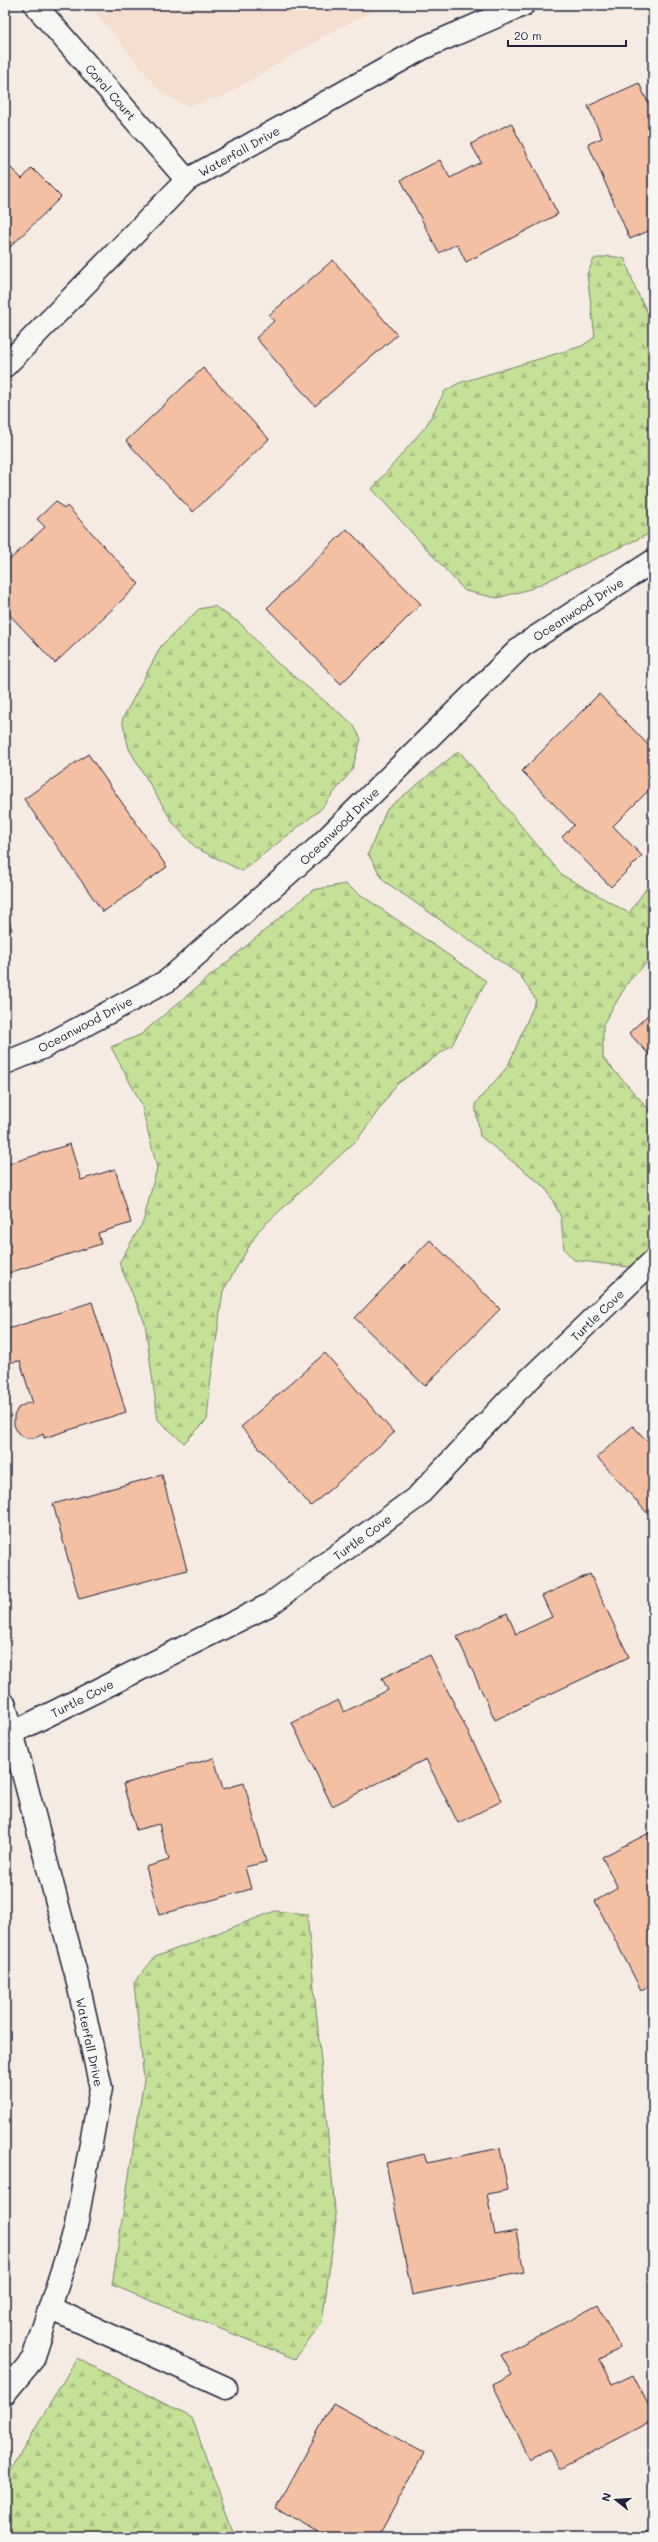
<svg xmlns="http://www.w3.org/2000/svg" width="658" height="2542" font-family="Mali,sans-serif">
<defs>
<pattern id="forest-firs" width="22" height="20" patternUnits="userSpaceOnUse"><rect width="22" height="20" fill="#c5e198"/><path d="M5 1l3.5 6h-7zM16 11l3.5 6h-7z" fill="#a9c184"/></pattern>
</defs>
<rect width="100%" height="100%" fill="#f5ebe2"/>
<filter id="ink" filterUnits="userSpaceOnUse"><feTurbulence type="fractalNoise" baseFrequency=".025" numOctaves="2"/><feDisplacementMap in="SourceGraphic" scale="8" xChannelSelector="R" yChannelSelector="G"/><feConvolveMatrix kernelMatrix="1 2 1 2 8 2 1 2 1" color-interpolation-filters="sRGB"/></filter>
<g filter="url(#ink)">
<path fill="#f4decf" d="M89,5H387L337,29L222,97L187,106L161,92Z"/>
<path fill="url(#forest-firs)" stroke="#74826a" d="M610,256L625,259L636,290L653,323V532L530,589L497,598L465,591L372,489L426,426L445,391L459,383L582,346L595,337L587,274L594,259Z
M214,606L241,624L275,661L353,724L361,739L352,770L320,810L242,871L196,848L173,823L129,749L122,720L161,646L199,609Z
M459,751L562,875L629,913L653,879V956L629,981L603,1024V1058L653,1114V1249L629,1267L574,1260L564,1249L561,1217L546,1188L480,1136L475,1104L508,1066L536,1000L520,975L384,881L368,854L387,809Z
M345,884L486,981L452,1045L397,1084L358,1139L258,1231L223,1291L210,1386L207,1420L184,1443L158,1420L145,1323L119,1263L143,1222L157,1168L141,1103L111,1047L140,1035L313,890Z
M275,1911L307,1914L336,2221L322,2322L295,2359L112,2285L144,2079L134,1983L155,1957Z
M77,2358L192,2418L235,2537H5V2480Z"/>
<path fill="#f3c0a4" stroke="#22223b" d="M639,83L653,114V229L630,239L588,144L602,138L588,106Z
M511,123L558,214L466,262L457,244L439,253L401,180L440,160L450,178L481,162L471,144Z
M5,162L22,179L32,168L61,197L5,252Z
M333,260L397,335L315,406L256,338L274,321L269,315Z
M203,368L269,439L193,512L126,441Z
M56,501L64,509L67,506L139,584L55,663L5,610V564L45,527L37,519Z
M347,529L421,604L341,684L267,608Z
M599,694L653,750V786L613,826L642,856L611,887L562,837L574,825L522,771Z
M88,754L167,867L103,912L24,799Z
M5,909L12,930L5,932Z
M653,1010V1059L629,1033Z
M70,1144L81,1180L115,1169L131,1223L98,1233L101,1244L5,1274V1165Z
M430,1240L500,1309L425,1386L355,1318Z
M92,1302L126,1412L44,1438L43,1434L35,1438H26L18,1433L14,1425V1416L18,1408L27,1403L33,1404L20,1361L12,1362L5,1360V1330Z
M325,1353L394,1433L311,1506L241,1427Z
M633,1426L646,1440L653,1433V1510L648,1514L597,1457Z
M162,1475L187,1570L79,1599L53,1504Z
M590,1574L629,1657L495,1720L457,1637L507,1613L516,1634L552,1617L542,1596Z
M430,1655L502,1801L458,1823L426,1759L332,1806L292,1723L338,1700L344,1712L388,1690L382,1678Z
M214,1758L223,1789L244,1783L266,1862L245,1867L251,1889L159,1915L146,1867L169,1860L159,1824L136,1830L123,1784Z
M653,1831V1984L641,1990L595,1901L618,1888L602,1857Z
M500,2148L508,2190L487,2194L495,2235L516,2231L524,2272L412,2295L386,2163L424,2154L427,2163Z
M598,2305L620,2348L599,2359L612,2385L633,2375L653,2414V2420L559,2469L549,2449L530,2459L493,2385L512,2375L501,2355Z
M333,2403L424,2453L378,2537H327L276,2509Z
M653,2529V2537H639L638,2536Z"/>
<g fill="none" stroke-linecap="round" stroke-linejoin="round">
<defs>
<path id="minor" d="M35,5L187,180
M5,366L187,180L423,48L523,5
M5,1063L42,1048L167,981L316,849L522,646L653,561
M5,1705L76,1974L101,2088L75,2231L33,2359L5,2393
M12,1733L269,1605L417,1497L518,1390L653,1261
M50,2308L226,2388"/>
</defs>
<use href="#minor" stroke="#22223b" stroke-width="25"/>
<use href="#minor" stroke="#f6f6f2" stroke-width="22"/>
</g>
</g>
<g text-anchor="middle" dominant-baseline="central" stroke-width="3.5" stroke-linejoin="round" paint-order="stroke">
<g font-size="12" fill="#22223b" stroke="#f6f6f2">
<text transform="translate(111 92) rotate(49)">Coral Court</text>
<text transform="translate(239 151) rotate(-29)">Waterfall Drive</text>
<text transform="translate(578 609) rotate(-33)">Oceanwood Drive</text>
<text transform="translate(339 826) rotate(-44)">Oceanwood Drive</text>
<text transform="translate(85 1024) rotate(-28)">Oceanwood Drive</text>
<text transform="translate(597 1315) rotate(-44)">Turtle Cove</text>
<text transform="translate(362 1537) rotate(-36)">Turtle Cove</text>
<text transform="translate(82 1698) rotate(-27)">Turtle Cove</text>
<text transform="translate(90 2042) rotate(78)">Waterfall Drive</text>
</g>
</g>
<rect width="658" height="2542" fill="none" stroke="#f6f6f2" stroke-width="20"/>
<rect x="10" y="10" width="638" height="2522" fill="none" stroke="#22223b" stroke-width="1.5" filter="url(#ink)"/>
<g transform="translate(616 2500) rotate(287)" stroke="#f6f6f2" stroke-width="3" paint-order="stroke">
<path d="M0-3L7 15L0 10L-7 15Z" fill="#22223b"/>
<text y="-6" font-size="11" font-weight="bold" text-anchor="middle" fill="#22223b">N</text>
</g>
<path d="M508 40v6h118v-6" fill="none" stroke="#22223b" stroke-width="2"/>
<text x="514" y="40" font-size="12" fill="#22223b" stroke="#f6f6f2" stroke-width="3" paint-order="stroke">20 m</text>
</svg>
